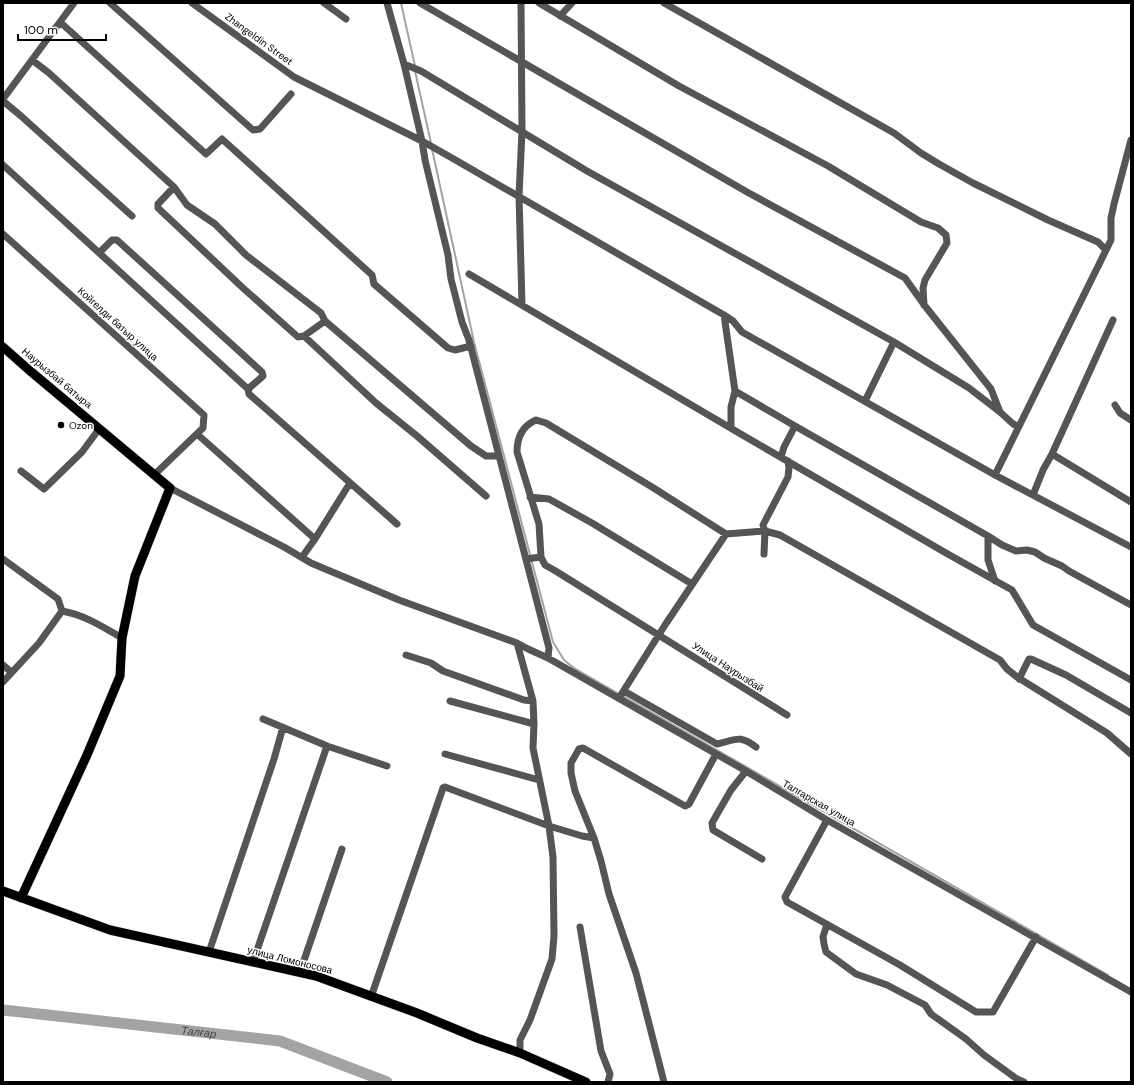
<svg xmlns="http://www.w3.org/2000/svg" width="1134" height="1085" font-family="'DM Sans',sans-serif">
<rect width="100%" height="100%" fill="#fff"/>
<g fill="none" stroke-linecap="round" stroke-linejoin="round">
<path stroke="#a3a3a3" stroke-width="2" d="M401,3L415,66
M415,71L431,143
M432,149L474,342L553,642L564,660L574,668L619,694
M623,696L1108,975"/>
<path stroke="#a3a3a3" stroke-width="11" id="s1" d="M3,1010L280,1041L387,1082"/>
<defs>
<path id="major" d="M3,347L29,370L170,488L135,576L122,638L120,676L87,755L21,898
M3,891L110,930L316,976L417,1013L477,1038L520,1053L586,1082"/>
</defs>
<use href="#major" stroke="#dbdbdb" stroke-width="10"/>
<path stroke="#555" stroke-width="7" d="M110,3L253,130L260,129L291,94
M192,3L294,77L422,141L452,158L724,315L733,321L742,332L995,475L1131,547
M324,3L346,19
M387,3L404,64L422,141L425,160L448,255L451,279L462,322L469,340L549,648L548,658
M420,3L747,192L905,278L925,306L991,389L1000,412
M521,3L522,131L519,196L522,304
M539,3L679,86L828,166L921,222L938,228L946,235L947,243L925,280L923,288L924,305
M664,3L894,133L921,153L939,164L973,183L1048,220L1098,242L1106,250
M560,16L572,3
M60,22L206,154L222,139L372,275L374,284L448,348L455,350L471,346
M32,60L49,73L174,187L187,205L215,224L246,255L321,313L325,321L471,446L486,456H499
M404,64L421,71L587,171L894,342L969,388L1000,412L1012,423L1018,427
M3,99L74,3
M3,101L21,116L132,216
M3,165L248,389L249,394L397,524
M174,187L158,204V208L243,288L298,337L304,336L325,321
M3,234L204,415L203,428L154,475
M100,252L112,240H117L262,372L263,376L248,389
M469,274L739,433L946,553L1012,590L1033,625L1131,680
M724,315L735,391L795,426L988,536V560L995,581
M304,336L376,403L417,436L486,496
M865,401L894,342
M1115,405L1120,413L1131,420
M731,428V407L735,391
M197,434L315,539L302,557
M1052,454L1131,502
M781,457L784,447L795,426
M21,471L44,489L82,452L99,429
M995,475L1111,240V218L1114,204L1131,140
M170,488L284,547L311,563L399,600L517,643L528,649L548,658L746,771L827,820L1131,992
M1033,495L1043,470L1052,454L1113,320
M530,497L549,499L592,523L692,584
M988,536L1002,545L1016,551L1027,550L1035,552L1044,558L1062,566L1069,571L1131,605
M315,539L350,483
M764,554L765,531L763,525L788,477L789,468L788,461
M541,557L539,524L517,452C517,437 522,426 536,420L546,423L652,487L726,534
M3,559L58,599L62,611
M526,559L541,557L545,565L554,570L787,715
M406,655L431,663L443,671L524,700L533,701
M3,665L11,672
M1019,679L1029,659H1031L1066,675L1131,713
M3,682L39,643L62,611C85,615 103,627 122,638
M624,691L717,744C736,740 739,734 756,747
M619,698L665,625L726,534L765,531L780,535L1000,660L1007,669L1017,677L1107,733L1131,754
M450,701L534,724
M327,746L387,766
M445,754L539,780
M746,771L731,790L712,823L713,830L762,859
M827,820L785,897L787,902L900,965L976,1012H993L1036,937
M827,924L823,937L824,944L826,952L856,974L887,985L925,1005L931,1014L966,1039L984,1055L1017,1079L1024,1082
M580,927L601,1051L610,1074L608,1082
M209,952L274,759L283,727
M253,962L327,746L263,719
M300,972L342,849
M371,997L443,788L445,787L549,826L533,748L534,724L533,701L517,643
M520,1053V1040L530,1020L552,959L554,936L553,857L549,826L582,836L594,838
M664,1082L636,973L609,894L601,861L594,838L575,791L571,773V763L579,749L583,748L685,806L689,804L716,754"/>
<use href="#major" stroke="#000" stroke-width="9"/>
</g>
<circle fill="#000" stroke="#fff" stroke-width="1.5" cx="61" cy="425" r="4"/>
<g text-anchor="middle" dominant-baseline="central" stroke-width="3" stroke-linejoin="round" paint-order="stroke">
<g font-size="10" fill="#000" stroke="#fff">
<text transform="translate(259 39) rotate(36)">Zhangeldin Street</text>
<text transform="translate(118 324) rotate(42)">Койгелди батыр улица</text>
<text transform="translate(57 378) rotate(40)">Наурызбай батыра</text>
<text transform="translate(728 667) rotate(33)">Улица Наурызбай</text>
<text transform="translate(819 803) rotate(30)">Талгарская улица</text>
<text transform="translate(290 960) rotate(14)">улица Ломоносова</text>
</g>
<g font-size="10" fill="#000" stroke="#fff" text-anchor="start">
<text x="69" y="425">Ozon</text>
</g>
<g font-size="11" font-style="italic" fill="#444" stroke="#fff">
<text stroke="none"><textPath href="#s1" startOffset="197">Талғар</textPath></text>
</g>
</g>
<rect width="1134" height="1085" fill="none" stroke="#000000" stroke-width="8"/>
<path d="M18 34v6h88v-6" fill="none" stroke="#000000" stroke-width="2"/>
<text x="24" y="34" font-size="12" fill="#000000" stroke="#ffffff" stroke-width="3" paint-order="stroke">100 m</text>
</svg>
